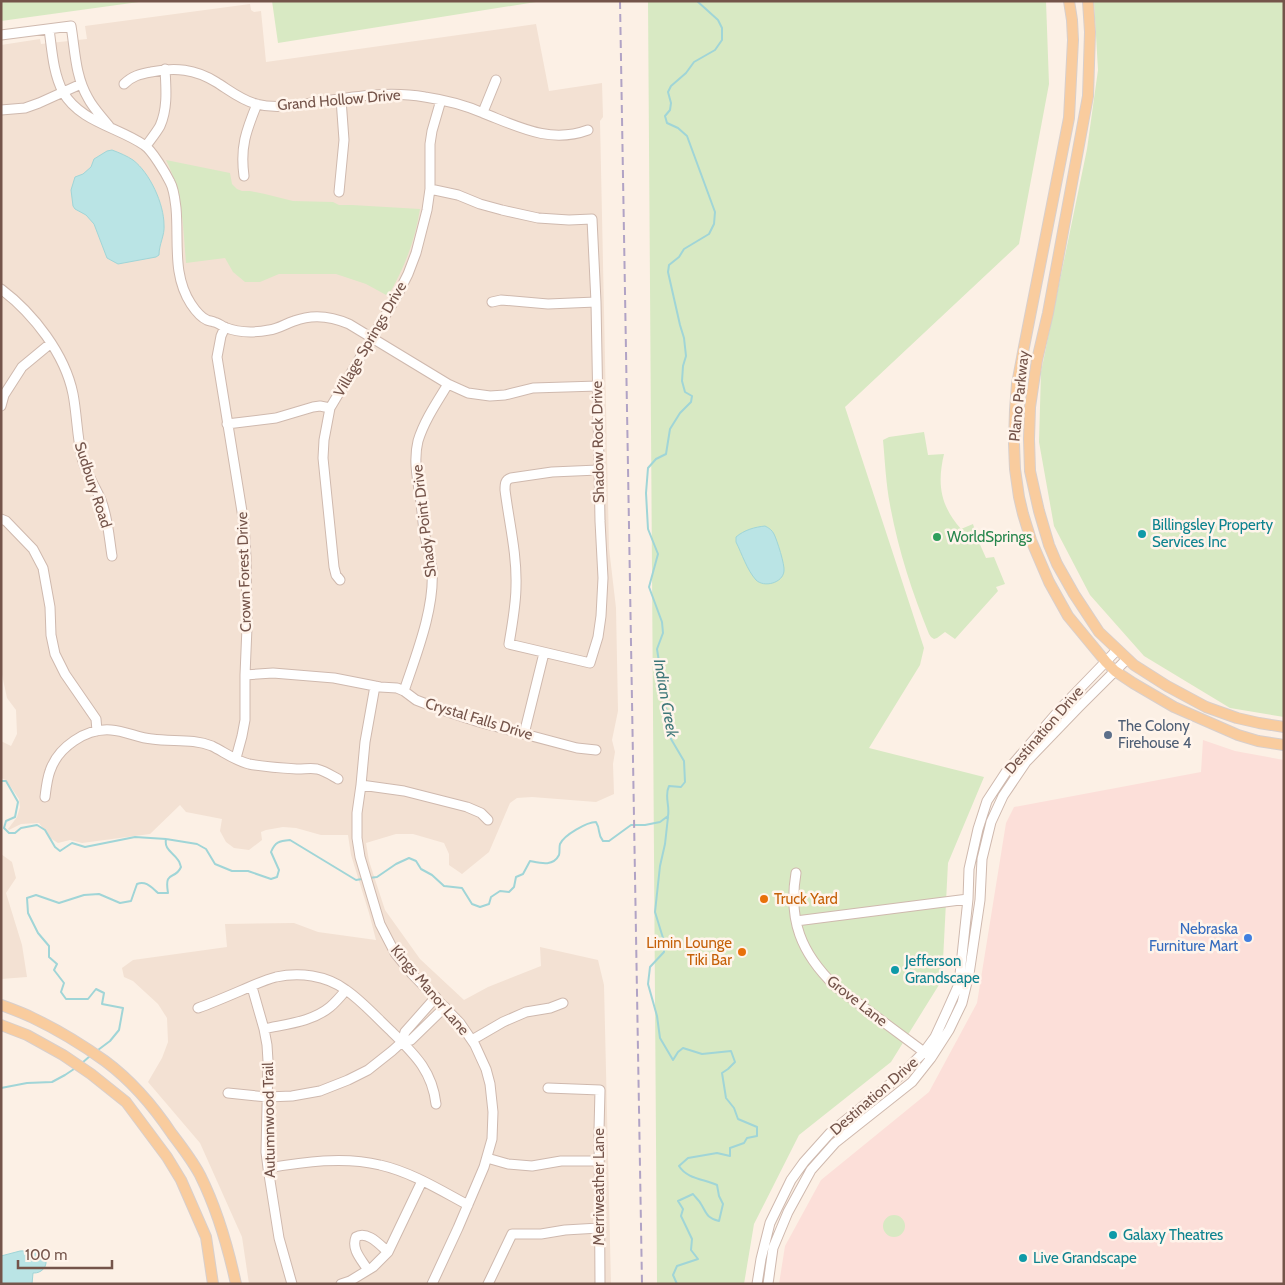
<svg xmlns="http://www.w3.org/2000/svg" width="1285" height="1285" font-family="Cabin,sans-serif">
<rect width="100%" height="100%" fill="#fcf0e5"/>
<path fill="#f3e1d3" d="M250,4L251,10L254,12L261,11L266,62L536,24L549,91L602,83L603,117L600,121L609,548L616,608L618,711L612,740L615,752L613,764L614,794L596,802L532,797L517,798L510,803L489,852L462,874L449,865V854L444,843L413,834H396L366,843L369,861L385,910L420,959L464,1000L488,987L541,966L540,947L598,960L604,985L611,1284H249L242,1237L200,1143L148,1082L162,1058L168,1042L167,1018L158,1004L133,981L124,977L122,968L133,960L227,947L225,924L294,923L318,932L376,940L369,913L351,855L348,835H321L296,828L283,827L266,830L261,832L262,840L249,850L234,848L226,842L220,831L222,819L186,812L180,805L150,834L82,843L70,840L58,843L50,838L39,823L21,824L9,830L8,829L17,817L20,807L19,799L6,780L1,778V741L11,746L17,734L16,710L7,698L1,670V45L40,39L41,44L87,39L85,26Z
M1,854L12,862L16,878L6,893L22,945L27,977L1,979Z"/>
<path fill="#fcdfd9" d="M1203,740L1235,751L1284,760V1284H779L785,1246L821,1180L929,1092L977,1003L1006,823L1014,807L1201,772Z"/>
<path fill="#d8e9c3" d="M1,1H146L1,21Z
M272,1H542L278,43Z
M648,1H1046L1049,84L1019,244L845,407L924,648L920,665L869,748L984,777L948,863L942,980L891,1062L799,1135L754,1224L744,1284H657Z
M1094,1H1284V717L1230,708L1144,656L1090,595L1054,526L1039,442L1041,372L1087,149L1098,70Z
M166,160L230,173L232,184L237,189L242,191H250L265,194L293,201L333,202L339,205H352L420,209C415,241 404,269 388,296L366,284L336,274H279L260,282H245L233,272L225,258L186,263C183,225 183,195 166,160Z
M924,432L928,455L944,454C937,484 940,505 961,529L973,524L978,540L986,558L994,557L1005,584L996,587L998,591L955,639L945,632L937,638L934,639L931,637L929,634C912,592 898,549 890,505C886,484 885,462 883,440L889,437Z
M883 1226a11 11 0 1 1 22 0a11 11 0 1 1-22 0Z"/>
<path fill="#bae4e5" stroke="#a0d5d7" d="M112,150C120,153 127,156 133,160C150,173 164,204 164,225C165,235 159,244 159,255L156,257L118,264L107,258L94,224L86,215L75,209L73,206L71,190L75,177L83,174L91,167L94,159L107,151Z
M765,526C769,528 772,530 774,534C777,540 785,565 784,571C783,583 764,588 756,580C747,570 742,554 736,542V537C744,530 755,527 765,526Z
M20,1251C26,1251 34,1249 40,1251C48,1255 48,1267 41,1271C38,1273 35,1273 33,1273L32,1284H1V1256Z"/>
<g fill="none" stroke-linecap="round" stroke-linejoin="round">
<path stroke="#a0d5d7" stroke-width="2" d="M1,781H6L18,802L15,817L6,821L4,828L9,833H15L21,828L37,825L45,830L55,847L60,851L72,843L85,847L135,837L166,839L197,844L206,849L215,864L232,871H248L271,879L277,877L279,870L271,852C275,842 279,841 290,840L356,880L362,879
M668,817L665,844L660,866L655,912L663,938L664,952L650,967L648,984L657,1016L660,1038L673,1060L678,1052L683,1048L702,1054L731,1051L735,1062L728,1069L722,1073L726,1098L734,1108L738,1119L757,1127V1136L747,1138L744,1143L730,1148V1156L717,1153L688,1158L679,1166C687,1179 704,1179 717,1185L719,1196L723,1204L719,1221C706,1217 707,1214 701,1204C699,1200 695,1197 693,1194L678,1201L683,1209L681,1216L692,1239L691,1250L698,1259L677,1266L673,1275L677,1284
M369,878L377,877L396,864L409,858L416,861L421,869L432,875L444,886L462,888L472,904L480,907L489,904L491,897L500,891L509,892L514,887L516,877L523,874L530,861C540,863 553,867 559,855C560,852 559,847 560,844C564,835 587,822 596,822C601,830 597,834 603,841H609L631,825H645L660,822L668,816C670,805 664,796 669,786L681,787L685,782L684,761L671,739L657,649L663,633L662,622L649,587L658,554L648,529L646,493L648,468L656,459L666,454L670,429L680,413L691,402L692,396L685,392L682,381L683,366L686,356L684,338L680,325L668,272L669,265L679,257L684,249L709,234L714,224L715,212L687,136L678,128L667,123L665,116L670,110L671,103L668,92L671,86L686,73L694,62L715,50L722,40V28L718,20L697,1
M98,1050L110,1041L119,1030L123,1008L102,1004L104,993L96,989L88,999H66L61,992L64,983L54,970L57,964L49,957V946L38,933L28,913L27,898L36,895L59,903L84,895L99,894L120,903L131,901L137,884C146,880 152,888 158,893H168C164,869 175,881 181,867C180,865 180,862 178,860C173,852 164,850 166,839
M82,1063L90,1056
M1,1088L27,1083L52,1082L65,1075L74,1069"/>
<defs>
<path id="minor" d="M49,29C52,50 53,73 63,92C80,122 118,127 144,145C152,150 166,174 170,182C174,189 175,200 176,208C179,241 172,275 191,304C195,310 200,317 207,320C209,321 212,321 214,322C218,323 221,325 224,327C239,333 254,333 269,330C278,329 285,324 294,321C312,314 331,316 349,324L448,384L468,393L490,396L505,395L533,388L598,386
M1,35L71,26C75,49 75,76 88,98C93,108 102,117 109,126
M124,84C132,76 140,74 151,72C175,67 195,69 216,82C229,90 241,100 256,104C279,110 301,104 324,101C357,96 391,91 425,97C445,100 465,105 483,113C519,127 550,144 588,130
M1,110L25,108L39,103L81,84
M483,112L496,80
M146,146C151,139 156,133 160,126C168,108 166,88 165,69
M244,176C240,147 246,131 257,104
M430,189L458,195L480,204L502,210L538,218L569,220L592,219L596,302L600,521L603,578L601,616L598,637L590,663L509,644C512,625 516,605 516,586C517,554 509,522 505,490C505,484 505,480 511,478L552,472L598,470
M339,192L344,140L341,99
M1,289C33,313 65,354 73,394C77,415 77,437 82,458C86,473 95,486 101,500C108,518 109,537 112,556
M492,302L501,300L548,304L596,302
M225,327L221,336L217,357L244,524L246,557L247,627L245,675V720L242,736L236,758
M1,406L4,395L22,367L51,343
M227,424L276,418L313,407L320,406L330,408
M1,519L6,521L33,549L43,568L50,607L51,635L55,654L65,674L96,719L97,731
M340,580L336,575L334,567L323,458L324,440L330,408L397,296L408,274L416,253L427,210L430,189V144L432,131L441,100
M245,675L273,673L334,678L380,687L397,688L404,691L416,700L442,710L479,722L577,748L596,750
M375,686L365,742L361,785L357,813V838L360,857L380,924L395,953L412,974L460,1023L475,1045L486,1069L490,1084L493,1112L492,1139L484,1167L458,1228L432,1284
M404,691C416,655 435,608 432,569C431,557 427,545 424,532C423,522 422,512 421,502C418,482 413,461 418,441C424,421 437,402 448,384
M524,734L544,653
M361,785L404,791L467,807L481,813L488,820
M45,797C46,789 47,779 50,771C58,747 86,728 111,730C126,731 138,738 152,739C172,742 193,738 212,746C224,752 236,761 249,764C265,767 282,768 298,769C305,769 311,768 317,769C325,771 331,775 338,779
M796,873C788,920 801,953 835,986L928,1055
M796,921L968,899
M252,987L264,1029L267,1045L268,1061L266,1152L268,1168L279,1238L292,1284
M198,1008C212,1003 226,997 240,991C252,986 264,980 276,977C299,972 326,975 346,990C362,1001 376,1017 391,1031C414,1054 432,1070 436,1104
M264,1029C286,1024 312,1022 330,1007C336,1002 341,996 346,990
M472,1040L503,1022L526,1012L550,1008L563,1003
M402,1042L411,1040L445,1007
M548,1088L600,1090L599,1130L600,1284
M228,1093L267,1097L292,1096L320,1091L348,1080L368,1070L392,1051L402,1042L405,1032L436,997
M487,1158L508,1164L532,1166L561,1161H599
M268,1168C303,1162 344,1156 380,1165C411,1172 440,1190 468,1205
M368,1270C361,1259 351,1249 356,1237C367,1230 380,1245 388,1252
M341,1284L350,1281L373,1267L388,1252L422,1181
M488,1284L512,1234H541L565,1230L599,1228
M757,1284L761,1259L770,1223L791,1180L804,1162L830,1133L901,1075L924,1052L935,1037L947,1011L959,984L968,899L969,869L978,829L987,801L1006,772L1061,708L1117,650
M768,1284L773,1248L788,1212L811,1170L835,1143L912,1082L931,1058L949,1030L962,1003L969,974L980,900L982,859L991,822L1003,796L1026,762L1079,707L1127,659"/>
<path id="major" d="M1069,1L1072,20L1073,40L1069,118L1024,347L1017,384L1015,410L1014,444L1015,469L1019,497L1023,514L1031,540L1049,582L1068,616L1106,662L1115,671L1133,683L1174,707L1238,735L1258,741L1284,745
M1088,1L1090,32L1088,96L1048,313L1037,360L1030,407L1029,439L1030,471L1039,511L1049,545L1057,564L1074,594L1099,632L1134,665L1167,686L1206,707L1237,718L1259,723L1284,727
M1,1005C12,1009 23,1013 33,1018C56,1029 84,1046 105,1061C132,1081 154,1107 172,1134C182,1147 192,1160 200,1175C217,1209 228,1247 236,1284
M1,1025L27,1035L63,1055L91,1074L126,1102L167,1157L181,1180L206,1237L213,1284"/>
</defs>
<use href="#minor" stroke="#cfb9ae" stroke-width="11"/>
<use href="#major" stroke="#d8cfcc" stroke-width="12"/>
<use href="#minor" stroke="#fff" stroke-width="9"/>
<use href="#major" stroke="#f9cc9e" stroke-width="10"/>
<path stroke="#b1a3c5" stroke-width="2" stroke-dasharray="8 5" stroke-linecap="butt" d="M620,1L642,1284"/>
</g>
<g fill="#0f9aa8" stroke="#fff4eb" stroke-width="2">
<circle cx="1142" cy="534" r="5"/>
<circle cx="895" cy="970" r="5"/>
<circle cx="1113" cy="1235" r="5"/>
<circle cx="1023" cy="1258" r="5"/>
</g>
<circle fill="#2e9e5b" stroke="#fff4eb" stroke-width="2" cx="937" cy="537" r="5"/>
<circle fill="#5c6f8a" stroke="#fff4eb" stroke-width="2" cx="1108" cy="735" r="5"/>
<g fill="#e8710a" stroke="#fff4eb" stroke-width="2">
<circle cx="764" cy="899" r="5"/>
<circle cx="742" cy="952" r="5"/>
</g>
<circle fill="#3f7fe0" stroke="#fff4eb" stroke-width="2" cx="1248" cy="938" r="5"/>
<g text-anchor="middle" dominant-baseline="central" stroke-width="5" stroke-linejoin="round" paint-order="stroke">
<g font-size="15" fill="#74544a" stroke="#fff4eb">
<text transform="translate(339 100) rotate(-5)">Grand Hollow Drive</text>
<text transform="translate(370 339) rotate(-60)">Village Springs Drive</text>
<text transform="translate(1019 396) rotate(-84)">Plano Parkway</text>
<text transform="translate(598 442) rotate(-91)">Shadow Rock Drive</text>
<text transform="translate(93 485) rotate(72)">Sudbury Road</text>
<text transform="translate(424 521) rotate(-97)">Shady Point Drive</text>
<text transform="translate(244 572) rotate(-92)">Crown Forest Drive</text>
<text transform="translate(479 719) rotate(17)">Crystal Falls Drive</text>
<text transform="translate(1044 730) rotate(-49)">Destination Drive</text>
<text transform="translate(430 990) rotate(50)">Kings Manor Lane</text>
<text transform="translate(857 1001) rotate(38)">Grove Lane</text>
<text transform="translate(874 1096) rotate(-41)">Destination Drive</text>
<text transform="translate(269 1120) rotate(-91)">Autumnwood Trail</text>
<text transform="translate(599 1187) rotate(-90)">Merriweather Lane</text>
</g>
<g font-size="15" fill="#0d838f" stroke="#fff4eb" text-anchor="start">
<text x="1152" y="525">Billingsley Property<tspan x="1152" dy="17">Services Inc</tspan></text>
<text x="905" y="961">Jefferson<tspan x="905" dy="17">Grandscape</tspan></text>
<text x="1123" y="1235">Galaxy Theatres</text>
<text x="1033" y="1258">Live Grandscape</text>
</g>
<g font-size="15" fill="#27864d" stroke="#fff4eb" text-anchor="start">
<text x="947" y="537">WorldSprings</text>
</g>
<g font-size="15" fill="#4e5e75" stroke="#fff4eb" text-anchor="start">
<text x="1118" y="726">The Colony<tspan x="1118" dy="17">Firehouse 4</tspan></text>
</g>
<g font-size="15" fill="#c56008" stroke="#fff4eb" text-anchor="start">
<text x="774" y="899">Truck Yard</text>
<text x="732" y="943" text-anchor="end">Limin Lounge<tspan x="732" dy="17">Tiki Bar</tspan></text>
</g>
<g font-size="15" fill="#366cbe" stroke="#fff4eb" text-anchor="end">
<text x="1238" y="929">Nebraska<tspan x="1238" dy="17">Furniture Mart</tspan></text>
</g>
<g font-size="16" font-style="italic" fill="#3e7779" stroke="#fff4eb">
<text transform="translate(666 698) rotate(80)">Indian Creek</text>
</g>
</g>
<rect width="1285" height="1285" fill="none" stroke="#74544a" stroke-width="5"/>
<path d="M18 1260v8h94v-8" fill="none" stroke="#74544a" stroke-width="2.5"/>
<text x="25" y="1260" font-size="15" fill="#74544a" stroke="#fff4eb" stroke-width="4" paint-order="stroke">100 m</text>
</svg>
